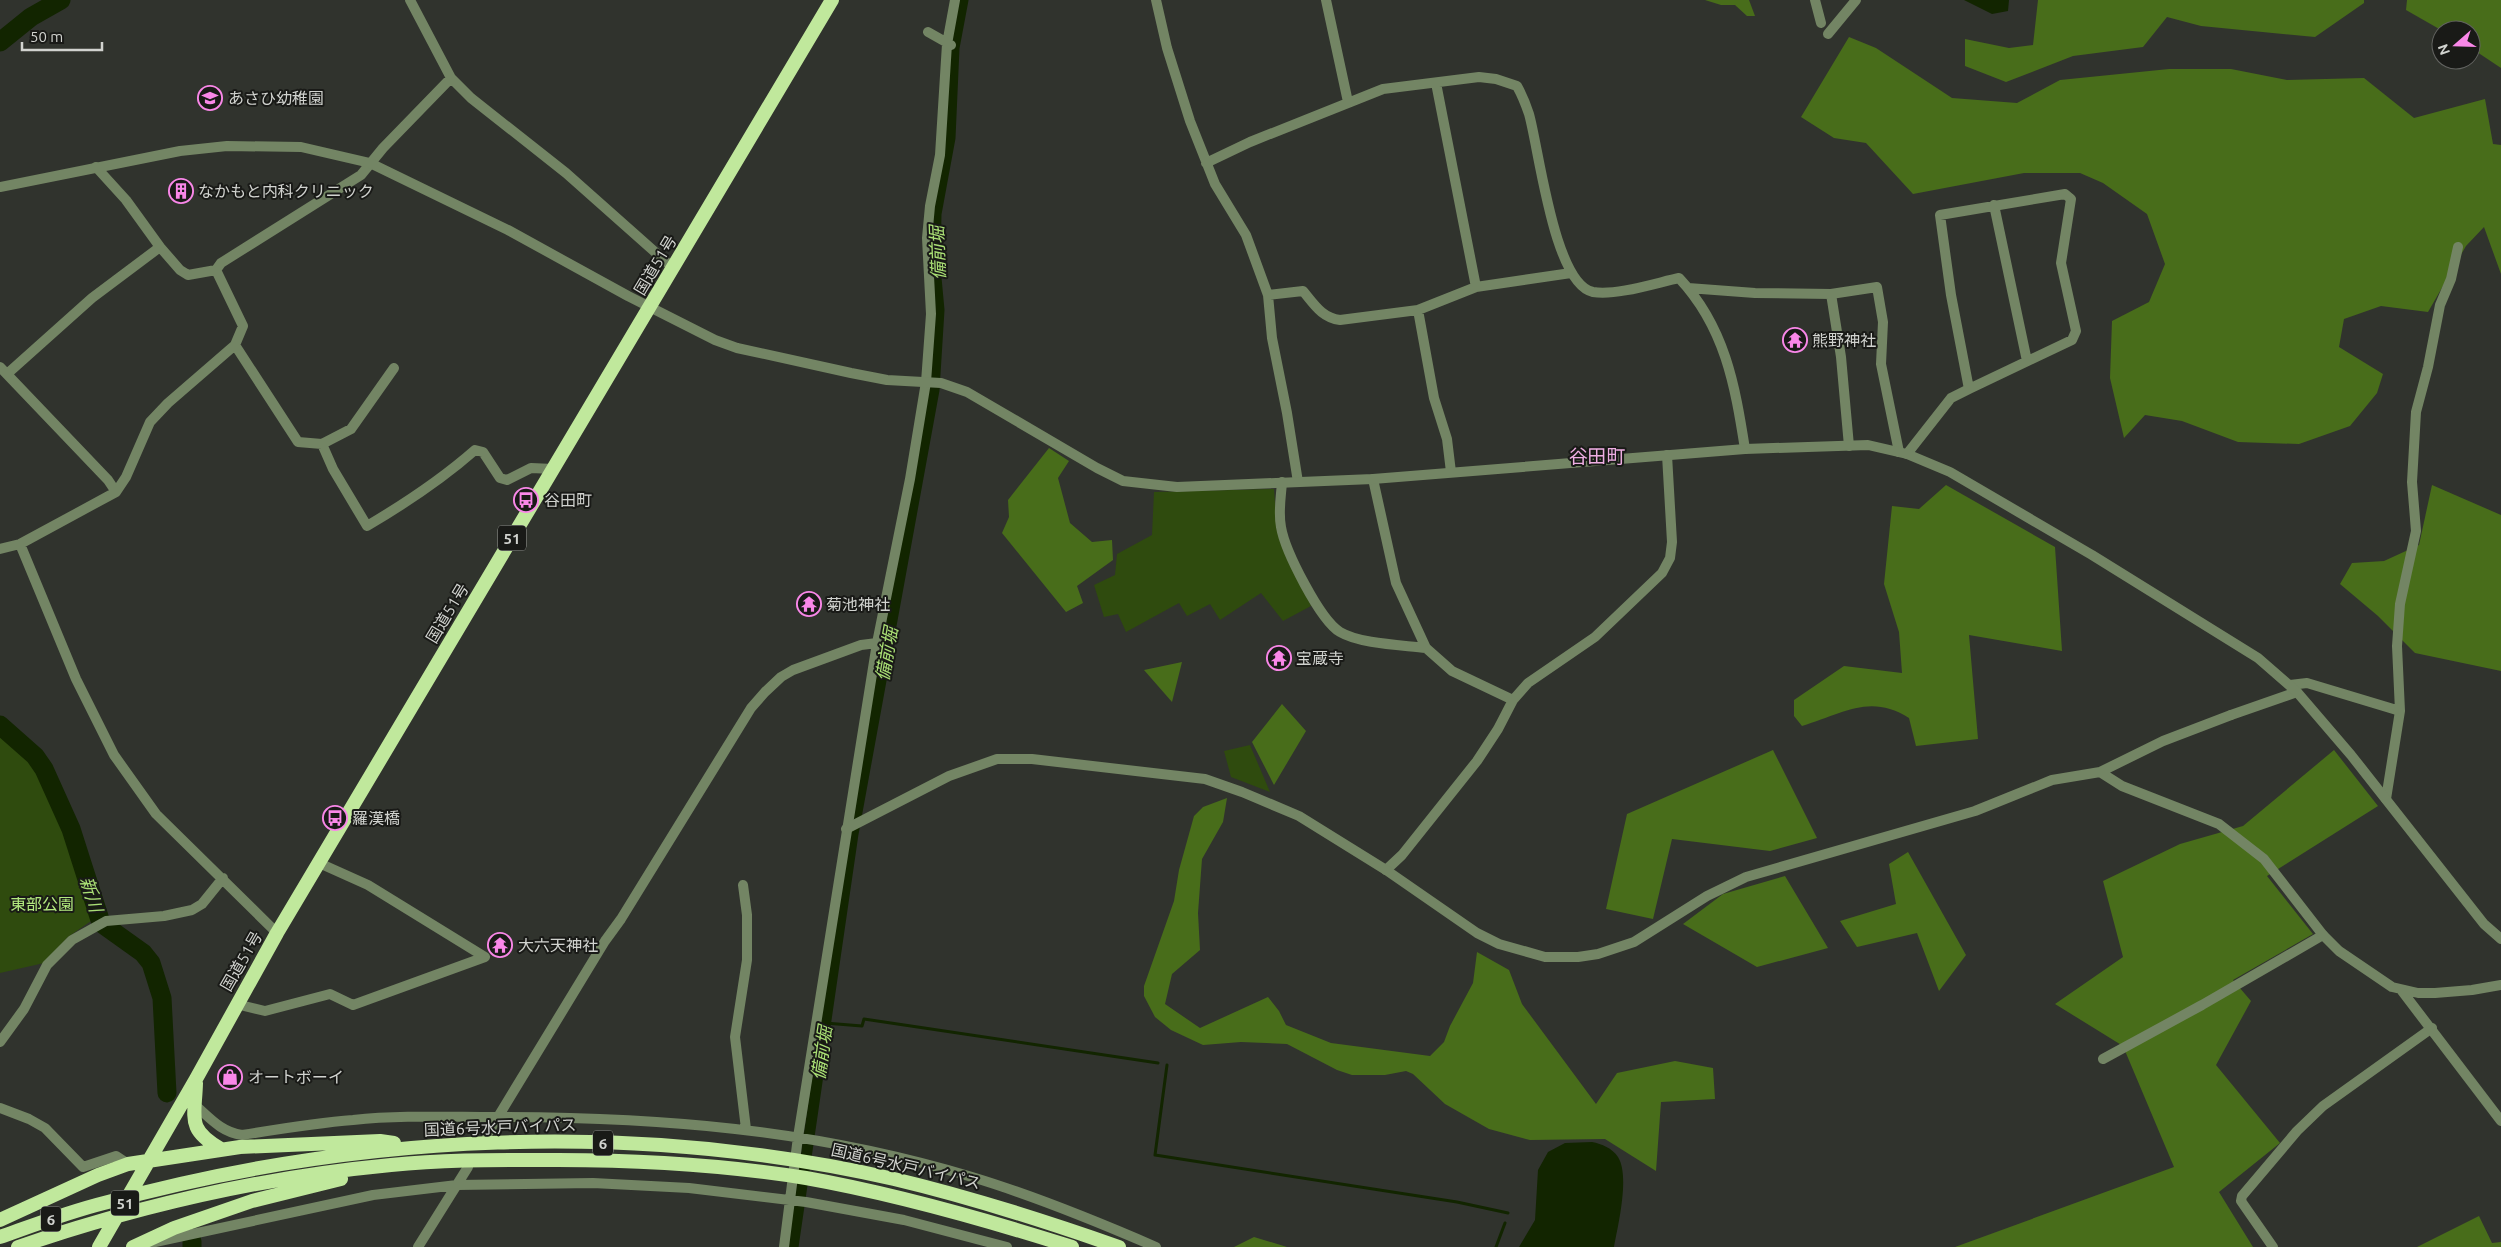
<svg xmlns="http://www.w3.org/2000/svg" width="2501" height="1247" font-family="Ubuntu,'Noto Sans JP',sans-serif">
<rect width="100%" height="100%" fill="#30332d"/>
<path fill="#2f4b0e" d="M1274,489L1277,531L1311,606L1283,621L1261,593L1220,620L1210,604L1187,616L1179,603L1126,632L1118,614L1104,617L1094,585L1115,575L1117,554L1152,535L1154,492Z
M0,733L22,751L40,771L69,848L91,921L68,937L44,963L0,973Z
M1250,745L1270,792L1231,777L1224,751Z"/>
<path fill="#486d1a" d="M1705,0H1749L1755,16H1747L1735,5H1721Z
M2038,0H2364V3L2315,37L2201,26L2167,17L2143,47L2073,56L2006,82L1965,66V39L2009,48L2033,45Z
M2407,0H2501V68L2471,48V30H2441L2406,10Z
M1849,37L1876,48L1952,98L2017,103L2060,80L2169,69H2231L2287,80L2364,78L2414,118L2485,99L2493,144L2501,145V274L2484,227L2466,246L2428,312L2381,306L2344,319L2339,347L2383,374L2377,393L2350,426L2299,444L2238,442L2182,421L2145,415L2124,438L2110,378L2112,321L2149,302L2165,264L2147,214L2103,183L2080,173H2024L1913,194L1866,143L1834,138L1801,117Z
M1049,448L1069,461L1058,478L1070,523L1092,542L1112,540L1113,560L1077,586L1083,603L1066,612L1002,533L1009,517L1008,500Z
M1946,485L2055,547L2062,651L1969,635L1978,739L1916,746L1909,718C1870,693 1842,714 1802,726L1794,716V700L1844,666L1902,673L1899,632L1884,584L1892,506L1919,509Z
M2432,485L2501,515V671L2415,653L2378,616L2340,584L2352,563L2384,561L2419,545Z
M1182,662L1172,702L1144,670Z
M1282,704L1306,731L1274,785L1252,742Z
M1773,750L1817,838L1770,851L1672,839L1653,919L1606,909L1627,814Z
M2334,750L2378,806L2267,876L2313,934L2233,980L2251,1001L2216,1065L2280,1143L2219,1192L2253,1247H1955L2174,1167L2123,1046L2055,1004L2123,957L2103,881L2180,844L2243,826Z
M1227,798L1223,822L1202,859L1198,913L1200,950L1172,974L1165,1004L1200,1028L1268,997L1279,1011L1286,1025L1331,1043L1430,1056L1444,1042L1450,1026L1473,983L1477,952L1509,970L1522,1004L1596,1104L1617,1073L1675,1061L1713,1068L1715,1099L1661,1102L1656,1171L1605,1139L1530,1140L1489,1129L1445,1104L1413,1074L1406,1071L1385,1075H1352L1337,1070L1287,1044L1241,1042L1203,1045L1171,1030L1155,1017L1144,996V986L1174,901L1179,870L1194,816L1203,807Z
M1908,852L1966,955L1939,991L1917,933L1857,947L1840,921L1896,904L1889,864Z
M1785,876L1828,948L1757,967L1683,924L1723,894Z
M2479,1216L2492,1243L2501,1242V1247H2417Z
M1254,1237L1287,1247H1234Z"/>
<path fill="#122500" d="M1964,0H2009L2008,11L1992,14Z
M1592,1142C1602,1144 1612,1148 1618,1157C1630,1176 1618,1225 1614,1247H1519L1535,1220L1538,1170L1548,1152L1565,1143Z"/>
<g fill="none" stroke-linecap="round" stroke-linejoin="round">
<path stroke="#122500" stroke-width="3" d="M825,1023L862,1026L864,1019L1158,1063
M1167,1065L1155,1155L1457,1202L1508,1213
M1496,1247L1505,1223"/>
<path stroke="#122500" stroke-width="11" d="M793,1247L853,834L934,390L939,310L935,267L936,214L950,138L954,48L963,0"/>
<path stroke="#122500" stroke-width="19" d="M0,42L31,17L61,0
M0,725L35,756L44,769L71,829L101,923L143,953L151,963L162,998L167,1093
M192,1241V1247"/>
<path stroke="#738564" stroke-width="10" d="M410,0L451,78L471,98L566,173L673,268
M1156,0L1167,48L1190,121L1215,184L1246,235L1268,295L1272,338L1287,413L1298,482
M1326,0L1348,102
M1815,0L1821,23
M928,32L951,45
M1436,83L1476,287
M1206,163L1250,142L1383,89L1479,77L1496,79L1517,86C1522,95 1526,105 1529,114C1539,149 1554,284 1593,292C1616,296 1656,283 1679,278C1725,327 1735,385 1745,449
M96,167L126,200L160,247L180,270L188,275L216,270
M2065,194L2071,199L2061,263L2076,331L2072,340L1969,389L1951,295L1940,215Z
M1994,205L2027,361
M1688,288L1755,293L1831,294L1841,357L1849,446
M1831,294L1877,287L1883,322L1881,364L1899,452
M1268,295L1303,291C1314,304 1322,318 1340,320L1418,310L1476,287L1571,273
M1418,310L1434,398L1447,439L1451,472
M235,345L298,442L322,444L351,429L394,368
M0,367L108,480L116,492
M7,374L92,298L160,247
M322,444L333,469L367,526C406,503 442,479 475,450L483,452L500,478L507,480L531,468L553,469
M1907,454L1951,398L1969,389
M1373,479L1396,583L1426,648L1452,671L1513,700
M1282,482C1281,497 1278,512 1281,527C1285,551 1320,620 1340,632C1360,644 1402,645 1426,648
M20,544L76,679L114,755L156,814L277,933
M0,549L20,544L116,492L126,477L150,422L168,403L235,345L243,326L216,270L221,263L361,175L383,148L451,78
M2290,685L2307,683L2400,711
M2231,715L2297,692
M2386,799L2400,711L2397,646L2400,604L2416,531L2412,482L2416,412L2428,367L2440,305L2451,279L2458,247
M319,863L368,885L485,957
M1386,870L1402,855L1477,761L1498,729L1513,700L1528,683L1595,637L1662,573L1670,558L1672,542L1667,455
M743,885L747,915V960L735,1037L746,1129
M236,1004L265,1011L330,994L353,1005L485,957
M0,1042L24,1009L47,965L72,940L106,921L164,916L192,910L202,904L223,878
M2103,1059L2202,1005L2323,935
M195,1105C210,1118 221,1132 242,1135C279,1129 316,1123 353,1120C400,1115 447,1117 494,1117C660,1117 812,1129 972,1177C1035,1196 1096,1221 1156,1247
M0,1108L29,1119L45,1128L83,1167L116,1156L128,1164
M487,1135L605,941L621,919L751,708L765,692L781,677L793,670L861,645L877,643
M151,1243L373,1195L457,1185L593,1183L689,1188L806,1202L904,1220L1007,1247
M418,1247L468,1167
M784,1247L798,1137L877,643L910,479L926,382L931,314L927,238L930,206L940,155L947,44L955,0
M2273,1247L2241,1201L2242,1196L2297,1131L2323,1106L2432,1028"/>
<path stroke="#738564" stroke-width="10" d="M1828,34L1856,0
M0,187L180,151L227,146L301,147L370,163L508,230L628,296L715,340L737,348L851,373L887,380L941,383L967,392L1097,468L1123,481L1177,487L1373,479L1745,449L1868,445L1907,454L1950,472L2092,555L2258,658L2297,692L2351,755L2484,924L2501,939
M2100,772L2122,786L2219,824L2264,859L2323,935L2339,951L2392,987L2418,993H2435L2472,990L2501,985
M846,829L949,776L997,759H1032L1205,779L1242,792L1299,816L1386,870L1477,933L1499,944L1545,957H1578L1598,954L1634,942L1707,896L1746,877L1975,811L2052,780L2100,772L2163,741L2231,715
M2402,991L2501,1121"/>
<path stroke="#c0e89c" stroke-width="14" d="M196,1083C195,1118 186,1129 221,1149
M0,1220L98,1175L128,1164L240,1147L380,1141L394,1143
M0,1237C34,1225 68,1212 104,1203C360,1133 634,1120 894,1179C970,1197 1045,1221 1119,1247
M18,1247C138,1206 264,1177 391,1165C447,1159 503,1160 558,1160C641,1160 724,1165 806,1178C896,1194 984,1219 1072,1247
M99,1247L196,1079L277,933L832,0
M133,1247L174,1228L252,1201L341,1179"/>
</g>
<defs>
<symbol id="school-ring" viewBox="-11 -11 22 22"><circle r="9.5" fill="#191a17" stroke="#f987e8" stroke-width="1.5"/><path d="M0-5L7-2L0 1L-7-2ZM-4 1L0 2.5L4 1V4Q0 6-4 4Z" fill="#f987e8"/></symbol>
<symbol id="building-ring" viewBox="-11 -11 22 22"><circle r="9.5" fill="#191a17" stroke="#f987e8" stroke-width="1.5"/><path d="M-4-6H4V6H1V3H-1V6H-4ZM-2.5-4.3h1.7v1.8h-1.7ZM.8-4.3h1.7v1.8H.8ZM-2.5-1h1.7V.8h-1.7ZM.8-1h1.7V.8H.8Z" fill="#f987e8"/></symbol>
<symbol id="temple-ring" viewBox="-11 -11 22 22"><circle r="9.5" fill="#191a17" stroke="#f987e8" stroke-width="1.5"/><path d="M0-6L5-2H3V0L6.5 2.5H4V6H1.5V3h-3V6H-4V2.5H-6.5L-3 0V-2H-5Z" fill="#f987e8"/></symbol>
<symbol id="bus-ring" viewBox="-11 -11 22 22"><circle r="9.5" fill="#191a17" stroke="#f987e8" stroke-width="1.5"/><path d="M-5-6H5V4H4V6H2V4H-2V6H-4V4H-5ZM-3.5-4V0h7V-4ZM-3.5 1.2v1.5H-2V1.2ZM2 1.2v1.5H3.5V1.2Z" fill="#f987e8"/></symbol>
<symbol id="shop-ring" viewBox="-11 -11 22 22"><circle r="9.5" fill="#191a17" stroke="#f987e8" stroke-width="1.5"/><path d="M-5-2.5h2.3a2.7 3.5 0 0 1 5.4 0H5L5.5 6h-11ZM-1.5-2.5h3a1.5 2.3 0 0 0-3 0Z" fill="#f987e8"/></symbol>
</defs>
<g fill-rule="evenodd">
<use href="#school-ring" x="196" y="84" width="28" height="28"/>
<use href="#building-ring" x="167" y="177" width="28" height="28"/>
<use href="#temple-ring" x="1781" y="326" width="28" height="28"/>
<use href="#bus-ring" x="512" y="486" width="28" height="28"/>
<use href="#temple-ring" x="795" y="590" width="28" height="28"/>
<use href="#temple-ring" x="1265" y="644" width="28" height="28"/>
<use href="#bus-ring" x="321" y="804" width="28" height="28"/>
<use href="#temple-ring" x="486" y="931" width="28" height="28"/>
<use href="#shop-ring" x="216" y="1063" width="28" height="28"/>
</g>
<g text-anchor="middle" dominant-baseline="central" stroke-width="4" stroke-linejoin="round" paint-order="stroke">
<g fill="#191a17" stroke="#9a9c98" stroke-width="1">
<rect x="498" y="525.5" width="28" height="25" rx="4"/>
<rect x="593" y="1130.5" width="20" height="25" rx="4"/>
<rect x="111" y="1190.5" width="28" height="25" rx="4"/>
<rect x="41" y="1206.5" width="20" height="25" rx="4"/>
</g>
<g font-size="15" font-weight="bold" fill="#d1d3cf">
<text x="512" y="538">51</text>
<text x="603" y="1143">6</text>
<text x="125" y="1203">51</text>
<text x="51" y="1219">6</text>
</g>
<g font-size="16" fill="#d1d3cf" stroke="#191a17" text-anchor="start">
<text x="228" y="98">あさひ幼稚園</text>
<text x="198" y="191">なかもと内科クリニック</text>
<text x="1812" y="340">熊野神社</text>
<text x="544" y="500">谷田町</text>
<text x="826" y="604">菊池神社</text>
<text x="1296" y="658">宝蔵寺</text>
<text x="352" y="818">羅漢橋</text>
<text x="518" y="945">大六天神社</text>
<text x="248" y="1077">オートボーイ</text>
</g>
<g font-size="16" fill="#d1d3cf" stroke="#191a17">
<text transform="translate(655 265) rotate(-59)">国道51号</text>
<text transform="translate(447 613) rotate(-59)">国道51号</text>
<text transform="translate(241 961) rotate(-60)">国道51号</text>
<text transform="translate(500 1127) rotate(-2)">国道6号水戸バイパス</text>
<text transform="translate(906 1166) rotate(13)">国道6号水戸バイパス</text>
</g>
<g font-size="16" fill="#b3ea7f" stroke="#191a17">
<text x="42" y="904">東部公園</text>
</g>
<g font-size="18" font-style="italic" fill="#aae075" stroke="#191a17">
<text transform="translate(937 253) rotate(-92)">備前堀</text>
<text transform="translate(886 654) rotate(-80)">備前堀</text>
<text transform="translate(92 894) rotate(72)">新川</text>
<text transform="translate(821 1053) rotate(-82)">備前堀</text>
</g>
<g font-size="19" fill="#eeaee2" stroke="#191a17">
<text x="1597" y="456">谷田町</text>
</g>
</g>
<g transform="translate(2456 45) rotate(250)"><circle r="24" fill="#191a17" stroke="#636461"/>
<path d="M0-4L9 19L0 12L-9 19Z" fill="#f987e8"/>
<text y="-8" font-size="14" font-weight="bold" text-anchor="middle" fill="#d1d3cf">N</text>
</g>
<path d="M22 42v8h80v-8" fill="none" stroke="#d1d3cf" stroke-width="2.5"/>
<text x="30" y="42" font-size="15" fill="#d1d3cf" stroke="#191a17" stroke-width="4" paint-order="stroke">50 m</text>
</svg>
